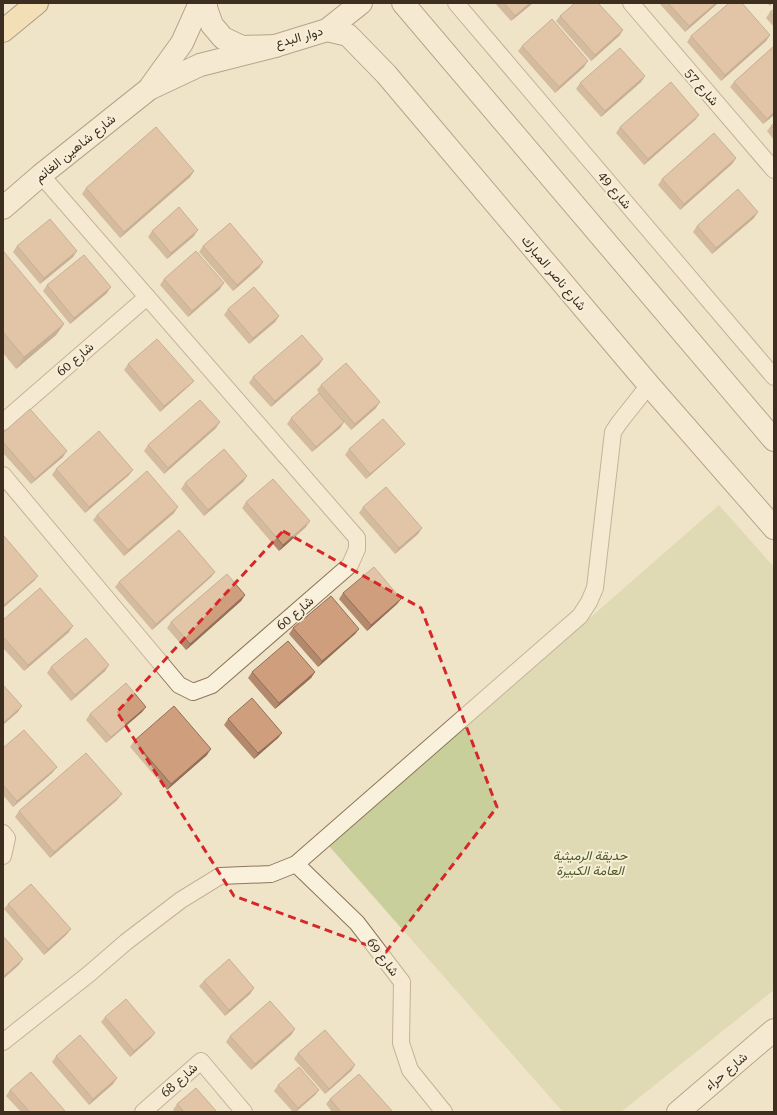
<svg xmlns="http://www.w3.org/2000/svg" width="777" height="1115" viewBox="0 0 777 1115" font-family="'Roboto Serif',Vazirmatn,serif">
<style>
.green{fill:#c9cf9b}
.lines{fill:none;stroke-linecap:round;stroke-linejoin:round}
.street-casing{stroke:#8d765c;stroke-width:18}
.secondary-casing{stroke:#6f573f;stroke-width:24}
.primary-casing{stroke:#5b4430;stroke-width:24}
.street{stroke:#faf1dc;stroke-width:16}
.secondary{stroke:#faf1dc;stroke-width:22}
.primary{stroke:#f3d9a0;stroke-width:22}
.wall{fill:#b2896c}
.shaded-wall{fill:#916f58}
.building{fill:#cf9f7d;stroke:#916f58}
.marked{fill:none;stroke:#d62828;stroke-width:3;stroke-dasharray:8 5;stroke-linejoin:round}
.labels{text-anchor:middle;dominant-baseline:central;stroke-width:4;stroke-linejoin:round;paint-order:stroke}
.street-label{font-size:13px;fill:#3d2e20;stroke:#f7eed8}
.park-label{font-size:13px;font-style:italic;fill:#4d5a26;stroke:#f7eed8}
</style>
<rect width="100%" height="100%" fill="#f0e4c8"/>
<path class="green" d="M719 505 774 567V990L621 1112H563L329 846Z"/>
<g class="lines">
<g class="street-casing">
<g id="street">
<path d="M456 3 774 377"/>
<path d="M631 3 774 170"/>
<path d="M3 422 147 297"/>
<path d="M3 475 179 685 193 692 212 685 350 565 357 549V538L41 175"/>
<path d="M3 833 7 838 3 856"/>
<path d="M296 864 357 923 402 982 401 1043 410 1070 444 1112"/>
<path d="M3 1042 89 974 126 942 181 900 220 876 271 874 296 864 580 616 589 602 595 588 613 432 619 423 649 385"/>
<path d="M143 1112 201 1061 244 1112"/>
</g>
</g>
<g class="secondary-casing">
<g id="secondary">
<path d="M206 3V8L212 25 223 38 242 47 275 46 327 30 361 3"/>
<path d="M403 3 774 440"/>
<path d="M327 30 348 35 386 74 649 385 774 528"/>
<path d="M151 86 182 43 200 3"/>
<path d="M3 208 41 175 149 89 200 65 275 46"/>
<path d="M678 1112 774 1030"/>
</g>
</g>
<g class="primary-casing">
<path id="primary" d="M3 31 37 3"/>
</g>
<use href="#street" class="street"/>
<use href="#secondary" class="secondary"/>
<use href="#primary" class="primary"/>
</g>
<g class="wall">
<path d="M495 3H533L511 21Z"/>
<path d="M659 3H718L685 32Z"/>
<path d="M767 3H773L770 6Z"/>
<path d="M774 9V27L766 18 770 12Z"/>
<path d="M560 16 623 30 619 36 591 61 556 21Z"/>
<path d="M770 35 766 41 721 81 687 42 691 36Z"/>
<path d="M522 46 584 67 555 93 518 51Z"/>
<path d="M774 46V115L763 124 730 87 734 82Z"/>
<path d="M645 76 641 82 601 117 576 89 580 83Z"/>
<path d="M699 115 695 120 644 165 616 133 620 127Z"/>
<path d="M774 123V140L767 131 771 126Z"/>
<path d="M736 158 732 164 680 210 658 185 662 179Z"/>
<path d="M194 171 190 177 120 238 82 194 86 188Z"/>
<path d="M754 218 712 254 693 232 697 226Z"/>
<path d="M152 231 194 236 167 259 148 237Z"/>
<path d="M17 246 73 257 40 284 13 252Z"/>
<path d="M203 246 263 262 259 268 233 291 199 252Z"/>
<path d="M3 253 64 324 56 335 16 369 3 353Z"/>
<path d="M164 279 220 289 188 317 160 285Z"/>
<path d="M47 285 107 293 70 324 43 291Z"/>
<path d="M228 309 279 316 275 322 249 344 224 315Z"/>
<path d="M323 359 319 365 271 407 249 383 253 377Z"/>
<path d="M128 364 194 381 189 386 160 412 124 370Z"/>
<path d="M321 385 376 408 351 430 344 422 340 428 312 452 287 424 291 418 319 393 317 390Z"/>
<path d="M216 428 164 474 144 451 148 445Z"/>
<path d="M3 433 63 457 31 484 3 453Z"/>
<path d="M349 449H400L366 479 345 455Z"/>
<path d="M56 469 129 475 85 513 52 475Z"/>
<path d="M247 476 243 482 204 516 181 489 185 483Z"/>
<path d="M246 502 306 527 279 551 242 508Z"/>
<path d="M363 507 422 528 418 534 395 554 359 513Z"/>
<path d="M174 513 124 556 93 520 97 515Z"/>
<path d="M215 572 211 577 152 630 115 587 119 582Z"/>
<path d="M343 593 401 599 397 604 367 631 339 599Z"/>
<path d="M245 595 241 601 186 650 167 628 171 622Z"/>
<path d="M3 620 69 632 24 671 3 648Z"/>
<path d="M293 628 359 629 355 634 318 667 289 634Z"/>
<path d="M109 665 105 671 71 701 47 673 51 667Z"/>
<path d="M252 672H315L311 678 275 709 248 678Z"/>
<path d="M146 707 142 712 106 743 86 720 90 714Z"/>
<path d="M228 719 282 733 278 738 254 759 224 725Z"/>
<path d="M134 741 207 755 167 790 130 747Z"/>
<path d="M3 748 57 767 52 773 13 807 3 795Z"/>
<path d="M117 800 50 858 15 817 19 811Z"/>
<path d="M8 904 71 929 66 935 44 955 4 909Z"/>
<path d="M204 981 254 988 250 994 225 1016 199 986Z"/>
<path d="M105 1017 151 1038 130 1057 101 1022Z"/>
<path d="M295 1029 291 1035 251 1070 226 1042 230 1036Z"/>
<path d="M298 1053 355 1065 351 1071 325 1094 294 1059Z"/>
<path d="M56 1056 117 1078 113 1084 89 1105 52 1062Z"/>
<path d="M278 1085 319 1090 315 1095 296 1112H293L274 1091Z"/>
<path d="M10 1090 65 1112H21L6 1096Z"/>
<path d="M330 1099 393 1112H332L326 1104Z"/>
<path d="M177 1104 217 1112H175L173 1110Z"/>
</g>
<g class="shaded-wall">
<path d="M530 3H533L511 21 515 16Z"/>
<path d="M716 3H718L685 32 689 26Z"/>
<path d="M623 30 619 36 591 61 595 55Z"/>
<path d="M770 35 766 41 721 81 725 75Z"/>
<path d="M588 61 584 67 555 93 559 87Z"/>
<path d="M645 76 641 82 601 117 605 111Z"/>
<path d="M774 112V115L763 124 767 119Z"/>
<path d="M699 115 695 120 644 165 648 159Z"/>
<path d="M736 158 732 164 680 210 684 204Z"/>
<path d="M194 171 190 177 120 238 124 232Z"/>
<path d="M758 212 754 218 712 254 716 248Z"/>
<path d="M198 230 194 236 167 259 171 253Z"/>
<path d="M77 251 73 257 40 284 44 278Z"/>
<path d="M263 262 259 268 233 291 237 285Z"/>
<path d="M224 283 220 289 188 317 192 311Z"/>
<path d="M111 287 107 293 70 324 74 318Z"/>
<path d="M279 316 275 322 249 344 253 338Z"/>
<path d="M64 324 56 335 16 369 24 357Z"/>
<path d="M323 359 319 365 271 407 275 401Z"/>
<path d="M194 381 189 386 160 412 164 406Z"/>
<path d="M380 402 376 408 351 430 355 424Z"/>
<path d="M220 422 216 428 164 474 168 468Z"/>
<path d="M344 422 340 428 312 452 316 447Z"/>
<path d="M405 444 400 449 366 479 370 474Z"/>
<path d="M67 451 63 457 31 484 35 479Z"/>
<path d="M133 470 129 475 85 513 89 507Z"/>
<path d="M247 476 243 482 204 516 208 510Z"/>
<path d="M178 507 174 513 124 556 128 550Z"/>
<path d="M310 521 306 527 279 551 283 545Z"/>
<path d="M422 528 418 534 395 554 399 548Z"/>
<path d="M215 572 211 577 152 630 156 624Z"/>
<path d="M38 576 34 581 3 608V606Z"/>
<path d="M245 595 241 601 186 650 190 644Z"/>
<path d="M401 599 397 604 367 631 371 625Z"/>
<path d="M73 626 69 632 24 671 28 665Z"/>
<path d="M359 629 355 634 318 667 322 661Z"/>
<path d="M109 665 105 671 71 701 75 695Z"/>
<path d="M315 672 311 678 275 709 279 703Z"/>
<path d="M22 706 18 712 3 725V723Z"/>
<path d="M146 707 142 712 106 743 111 737Z"/>
<path d="M282 733 278 738 254 759 258 753Z"/>
<path d="M211 749 207 755 167 790 171 784Z"/>
<path d="M57 767 52 773 13 807 17 801Z"/>
<path d="M122 794 117 800 50 858 54 852Z"/>
<path d="M71 929 66 935 44 955 48 949Z"/>
<path d="M23 959 19 965 3 979V977Z"/>
<path d="M254 988 250 994 225 1016 229 1010Z"/>
<path d="M295 1029 291 1035 251 1070 255 1064Z"/>
<path d="M155 1033 151 1038 130 1057 134 1051Z"/>
<path d="M355 1065 351 1071 325 1094 329 1089Z"/>
<path d="M117 1078 113 1084 89 1105 93 1099Z"/>
<path d="M319 1090 315 1095 295 1112 298 1108Z"/>
</g>
<g class="building">
<path d="M504 3H530L515 16Z"/>
<path d="M575 3H598L623 30 595 55 560 16Z"/>
<path d="M668 3H716L689 26Z"/>
<path d="M729 3H742L770 35 725 75 691 36Z"/>
<path d="M774 9V16L770 12Z"/>
<path d="M552 19 588 61 559 87 522 46Z"/>
<path d="M774 46V112L767 119 734 82Z"/>
<path d="M620 48 645 76 605 111 580 83Z"/>
<path d="M671 82 699 115 648 159 620 127Z"/>
<path d="M774 123V129L771 126Z"/>
<path d="M156 127 194 171 124 232 86 188Z"/>
<path d="M714 133 736 158 684 204 662 179Z"/>
<path d="M738 189 758 212 716 248 697 226Z"/>
<path d="M179 207 198 230 171 253 152 231Z"/>
<path d="M50 219 77 251 44 278 17 246Z"/>
<path d="M230 223 263 262 237 285 203 246Z"/>
<path d="M196 251 224 283 192 311 164 279Z"/>
<path d="M4 252 64 324 24 357 3 332V253Z"/>
<path d="M84 255 111 287 74 318 47 285Z"/>
<path d="M254 287 279 316 253 338 228 309Z"/>
<path d="M302 335 323 359 275 401 253 377Z"/>
<path d="M157 339 194 381 164 406 128 364Z"/>
<path d="M346 363 380 402 355 424 321 385Z"/>
<path d="M319 393 344 422 316 447 291 418Z"/>
<path d="M200 400 220 422 168 468 148 445Z"/>
<path d="M30 409 67 451 35 479 3 442V433Z"/>
<path d="M383 419 405 444 370 474 349 449Z"/>
<path d="M99 431 133 470 89 507 56 469Z"/>
<path d="M224 449 247 476 208 510 185 483Z"/>
<path d="M147 471 178 507 128 550 97 515Z"/>
<path d="M273 479 310 521 283 545 246 502Z"/>
<path d="M386 487 422 528 399 548 363 507Z"/>
<path d="M179 530 215 572 156 624 119 582Z"/>
<path d="M3 536H4L38 576 3 606Z"/>
<path d="M374 567 401 599 371 625 343 593Z"/>
<path d="M227 574 245 595 190 644 171 622Z"/>
<path d="M40 588 73 626 28 665 3 637V620Z"/>
<path d="M331 596 359 629 322 661 293 628Z"/>
<path d="M86 638 109 665 75 695 51 667Z"/>
<path d="M288 641 315 672 279 703 252 672Z"/>
<path d="M126 683 146 707 111 737 90 714Z"/>
<path d="M3 685 22 706 3 723Z"/>
<path d="M252 698 282 733 258 753 228 719Z"/>
<path d="M174 706 211 749 171 784 134 741Z"/>
<path d="M24 730 57 767 17 801 3 785V748Z"/>
<path d="M86 753 122 794 54 852 19 811Z"/>
<path d="M31 884 71 929 48 949 8 904Z"/>
<path d="M3 936 23 959 3 977Z"/>
<path d="M229 959 254 988 229 1010 204 981Z"/>
<path d="M126 999 155 1033 134 1051 105 1017Z"/>
<path d="M270 1001 295 1029 255 1064 230 1036Z"/>
<path d="M325 1030 355 1065 329 1089 298 1053Z"/>
<path d="M80 1035 117 1078 93 1099 56 1056Z"/>
<path d="M299 1067 319 1090 298 1108 278 1085Z"/>
<path d="M31 1072 65 1111 64 1112H30L10 1090Z"/>
<path d="M359 1074 393 1112H341L330 1099Z"/>
<path d="M196 1088 217 1112H184L177 1104Z"/>
</g>
<path d="M0 0H777V1115H0ZM283 531 421 608 497 807 386 952 234 896 117 712Z" fill="#f0e4c8" fill-opacity=".55" fill-rule="evenodd"/>
<path class="marked" d="M283 531 421 608 497 807 386 952 234 896 117 712Z"/>
<g class="labels">
<g class="street-label">
<text transform="translate(299 37) rotate(-16)">دوار البدع</text>
<text transform="translate(702 87) rotate(49)">شارع 57</text>
<text transform="translate(75 148) rotate(-39)">شارع شاهين الغانم</text>
<text transform="translate(615 190) rotate(50)">شارع 49</text>
<text transform="translate(554 273) rotate(50)">شارع ناصر المبارك</text>
<text transform="translate(75 359) rotate(-41)">شارع 60</text>
<text transform="translate(295 613) rotate(-41)">شارع 60</text>
<text transform="translate(383 957) rotate(53)">شارع 69</text>
<text transform="translate(726 1071) rotate(-40)">شارع حراء</text>
<text transform="translate(179 1080) rotate(-42)">شارع 68</text>
</g>
<g class="park-label">
<text x="590" y="855">حديقة الرميثية<tspan x="590" dy="15">العامة الكبيرة</tspan></text>
</g>
</g>
<rect width="777" height="1115" fill="none" stroke="#3d2e20" stroke-width="8"/>
</svg>
